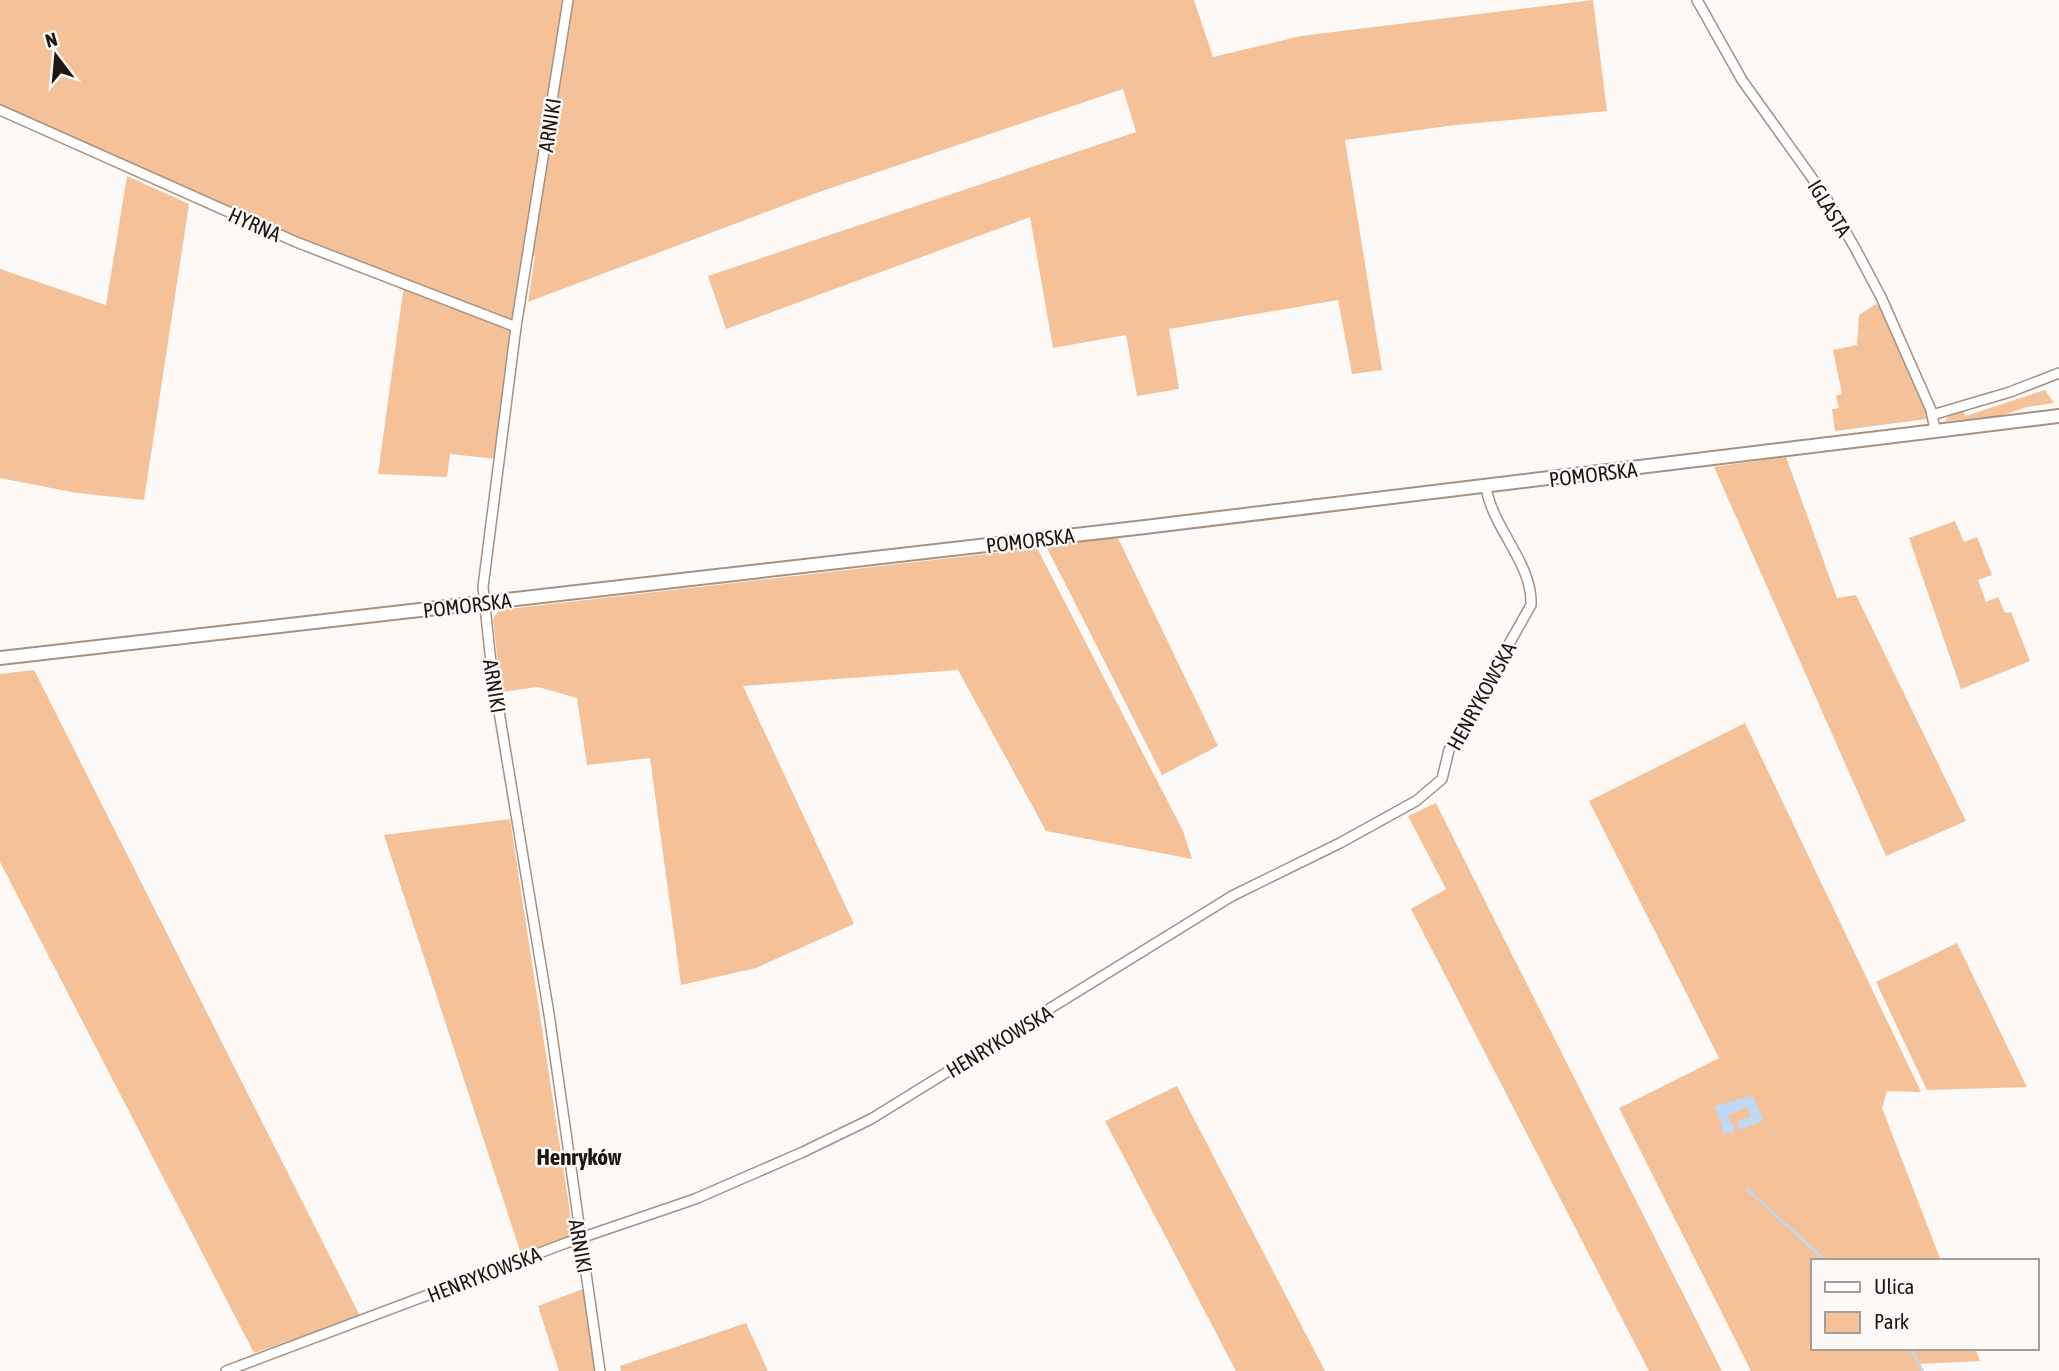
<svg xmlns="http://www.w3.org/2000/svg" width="2059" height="1371" viewBox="0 0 2059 1371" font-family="'Asap Condensed',sans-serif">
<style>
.green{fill:#f4c198}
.water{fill:#bedaf2}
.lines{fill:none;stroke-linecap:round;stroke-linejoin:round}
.stream{stroke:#bedaf2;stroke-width:2.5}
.street-casing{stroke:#a59283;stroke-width:12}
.secondary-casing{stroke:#a59283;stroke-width:16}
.street{stroke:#fff;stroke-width:9}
.secondary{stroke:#fff;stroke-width:12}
.labels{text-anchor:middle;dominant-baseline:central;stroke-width:5;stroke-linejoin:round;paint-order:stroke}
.street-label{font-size:21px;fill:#1e1611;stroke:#fdf9f6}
.neighbourhood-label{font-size:23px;font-weight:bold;fill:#1e1611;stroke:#fdf9f6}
</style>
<rect width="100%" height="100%" fill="#fdf9f6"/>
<g class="green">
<path d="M0 0H1194L1213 57 1301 36 1593 0 1607 111 1455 125 1345 140 1382 370 1352 374 1338 300 1169 329 1179 389 1137 396 1126 335 1053 348 1030 217 726 329 708 276 1136 132 1123 89 819 192 528 302 535 256 528 258 497 459 450 454 447 477 378 474 403 292 407 285 0 105Z"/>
<path d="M127 176 189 204 144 500 77 493 0 478V269L106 305Z"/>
<path d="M1876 304 1883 310 1927 412V419L1835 431 1832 409 1839 408 1836 396 1842 394 1833 350 1857 345 1859 315Z"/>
<path d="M2045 390 2054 403 2027 407 2000 416 1945 421 1950 414 1963 410 1966 416Z"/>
<path d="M1786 457 1837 598 1856 595 1966 821 1886 856 1714 467Z"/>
<path d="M1955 521 1964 542 1977 537 1992 575 1978 580 1986 602 1998 597 2005 613 2011 612 2030 661 1961 689 1909 538Z"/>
<path d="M1117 536 1218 746 1162 775 1046 546Z"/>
<path d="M1037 548 1183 831 1192 859 1046 831 958 670 743 686 854 924 756 968 681 985 650 758 587 765 577 698 538 687 501 692 493 619 499 610Z"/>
<path d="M34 670 360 1316 254 1353 0 862V674Z"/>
<path d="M1745 723 1921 1092 1887 1091 1882 1108 1941 1261H1812V1348H1975L1980 1361 1919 1364 1923 1371H1751L1619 1108 1719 1058 1589 801Z"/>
<path d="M1436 803 1472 875 1722 1371H1649L1411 909 1446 889 1408 816Z"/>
<path d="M510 819 573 1232 568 1237 521 1254 384 835Z"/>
<path d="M1957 943 2027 1087 1927 1090 1876 982Z"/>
<path d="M1177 1086 1325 1371H1236L1105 1121Z"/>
<path d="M583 1289 596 1371H559L538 1306Z"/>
<path d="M746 1323 768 1371H621L620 1366Z"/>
</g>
<path class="water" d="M1750 1096 1754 1097 1763 1121 1740 1130 1736 1122 1751 1116 1747 1107 1728 1115 1735 1132 1724 1134 1715 1106Z"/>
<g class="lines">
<g class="stream">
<path d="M1747 1189 1826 1261"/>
<path d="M1910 1348 1923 1371"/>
</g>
<g class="street-casing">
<g id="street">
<path d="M568 0 516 327 483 587 491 663 549 1014 600 1371"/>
<path d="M1697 0 1742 80 1825 196 1855 248 1881 297 1931 410 1935 430"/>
<path d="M0 110 296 242 516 327"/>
<path d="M1932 415 2010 392 2059 373"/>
<path d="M226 1371 566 1243 695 1199 803 1152 871 1119 1232 896 1340 843 1416 801 1442 779 1449 750 1531 605C1533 563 1491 527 1486 486"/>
</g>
</g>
<g class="secondary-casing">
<path id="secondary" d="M0 658 1145 527 2059 416"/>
</g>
<use href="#street" class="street"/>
<use href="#secondary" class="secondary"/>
</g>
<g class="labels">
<g class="street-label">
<text transform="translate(549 125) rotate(-81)">ARNIKI</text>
<text transform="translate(1830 208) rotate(58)">IGLASTA</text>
<text transform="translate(255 224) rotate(24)">HYRNA</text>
<text transform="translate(1593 474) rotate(-7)">POMORSKA</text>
<text transform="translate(1030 540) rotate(-7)">POMORSKA</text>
<text transform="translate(467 605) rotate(-7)">POMORSKA</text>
<text transform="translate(495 686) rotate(81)">ARNIKI</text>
<text transform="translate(1481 696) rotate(-61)">HENRYKOWSKA</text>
<text transform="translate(999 1041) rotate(-31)">HENRYKOWSKA</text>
<text transform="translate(581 1246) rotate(80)">ARNIKI</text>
<text transform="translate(484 1274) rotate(-21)">HENRYKOWSKA</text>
</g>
<g class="neighbourhood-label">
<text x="579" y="1157">Henryków</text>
</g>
</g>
<rect x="1811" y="1259" width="228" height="91" fill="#fdf9f6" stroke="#a49e9a" stroke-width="2"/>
<rect x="1825" y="1282" width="35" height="10" fill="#ffffff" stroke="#a49e9a" stroke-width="2"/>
<text x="1874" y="1294" font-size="21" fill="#1e1611">Ulica</text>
<rect x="1825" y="1312" width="35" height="21" fill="#f4c198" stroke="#a49e9a" stroke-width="2"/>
<text x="1874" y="1329" font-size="21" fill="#1e1611">Park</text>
<g transform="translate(56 56) rotate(344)" stroke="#fdf9f6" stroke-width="5" paint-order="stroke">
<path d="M0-5L12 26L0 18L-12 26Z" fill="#1e1611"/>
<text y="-10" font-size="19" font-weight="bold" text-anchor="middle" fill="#1e1611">N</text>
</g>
</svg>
